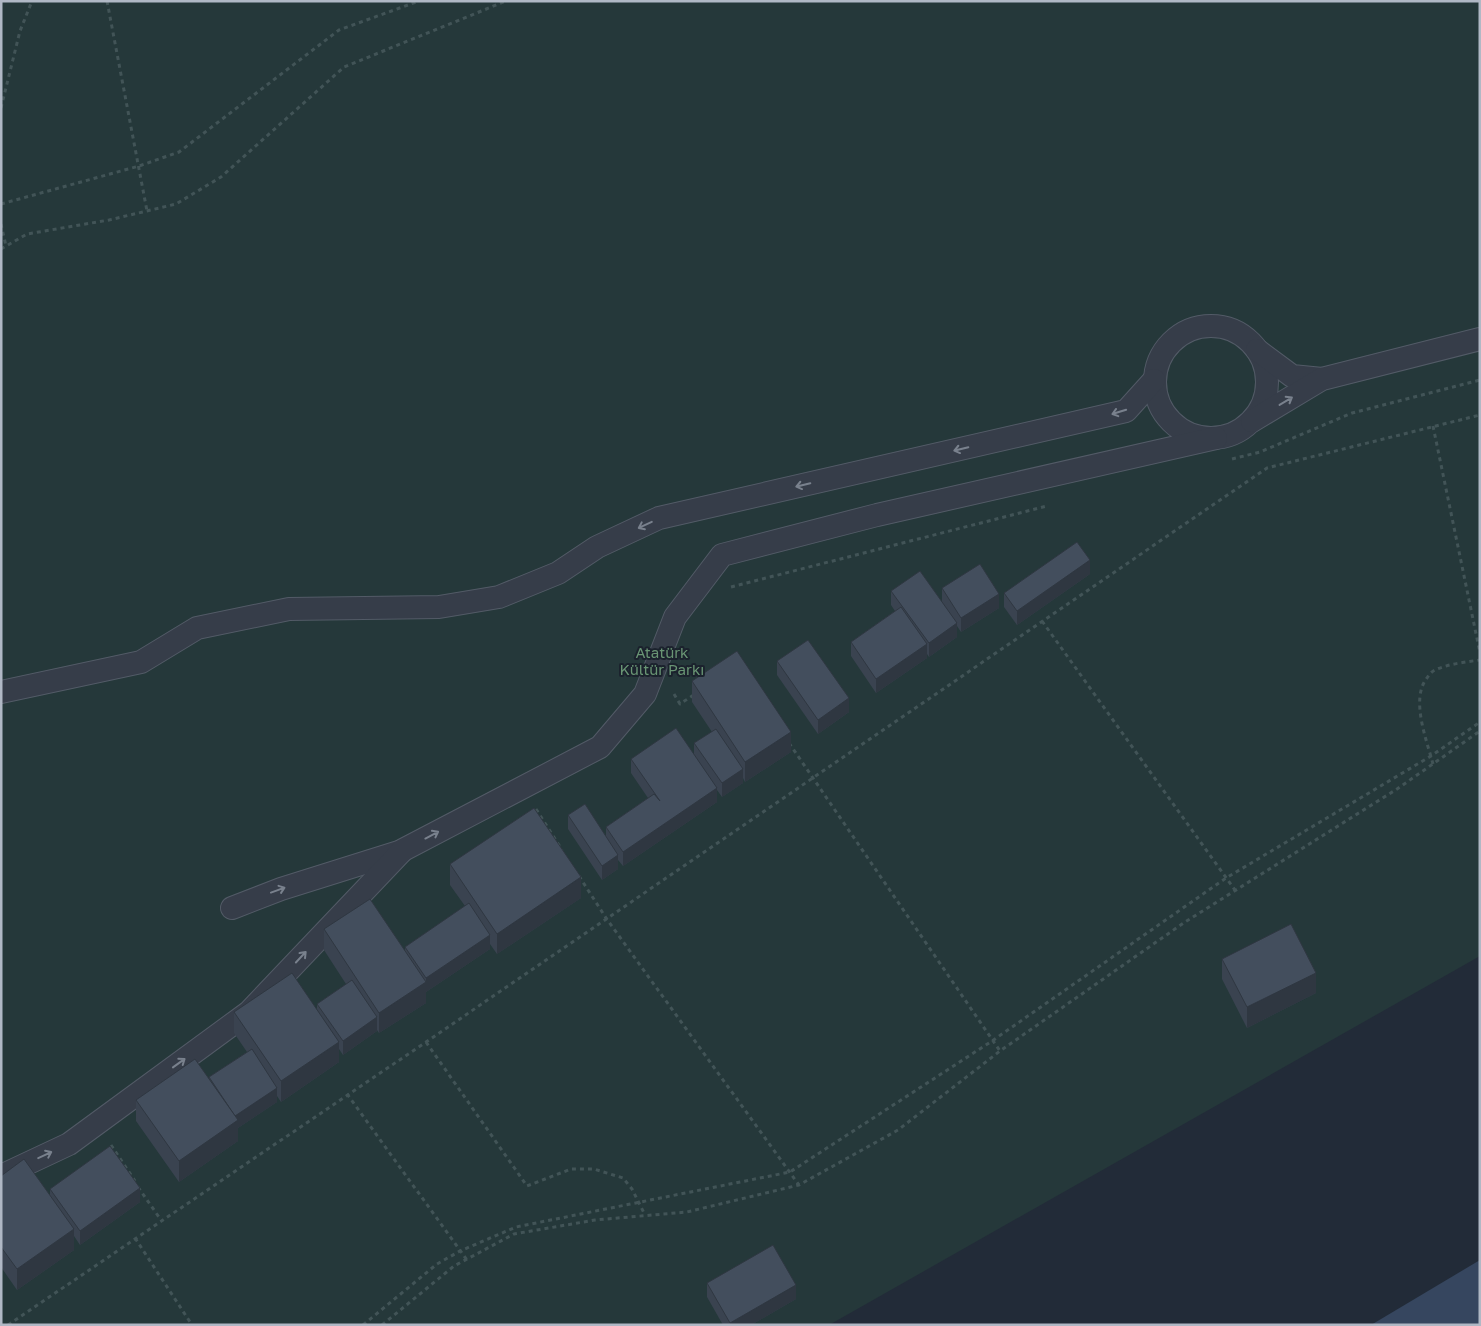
<svg xmlns="http://www.w3.org/2000/svg" width="1481" height="1326" viewBox="0 0 1481 1326" font-family="'Golos Text',sans-serif">
<style>
.green{fill:#25383a}
.water{fill:#36465f}
.lines{fill:none;stroke-linecap:round;stroke-linejoin:round}
.street-casing{stroke:#535b67;stroke-width:24}
.path{stroke:#425457;stroke-width:3;stroke-dasharray:4 4;stroke-linecap:butt}
.street{stroke:#363d49;stroke-width:22}
.wall{fill:#3a4350}
.shaded-wall{fill:#2f3741}
.building{fill:#434e5d;stroke:#2f3741}
.oneway{stroke:#79818d}
.labels{text-anchor:middle;dominant-baseline:central;stroke-width:4;stroke-linejoin:round;paint-order:stroke}
.park-label{font-size:15px;fill:#699574;stroke:#1b222d}
</style>
<rect width="100%" height="100%" fill="#222b38"/>
<path class="green" d="M1 1H1480V956L829 1325H1Z"/>
<path class="water" d="M1480 1260V1325H1371Z"/>
<g class="lines">
<g class="street-casing">
<g id="street">
<circle cx="1211" cy="382" r="56"/>
<path d="M1257 350 1292 376 1322 379"/>
<path d="M1252 421 1322 379 1480 339"/>
<path d="M1 692 141 662 197 628 289 609 439 607 499 597 558 573 597 547 659 518 1126 411 1154 380"/>
<path d="M232 908 281 889 402 851"/>
<path d="M1 1176 69 1144 249 1012 403 850 600 747 645 694 675 617 722 555 877 515 1216 438"/>
</g>
</g>
<g class="path">
<path d="M107 1 147 211"/>
<path d="M1 108 20 31 32 1"/>
<path d="M1 204 139 166 179 152 339 30 419 1"/>
<path d="M1 224 6 246"/>
<path d="M1 249 27 234 109 220 176 204 221 177 344 67 506 1"/>
<path d="M1433 426 1480 653"/>
<path d="M1232 459 1260 452 1352 413 1480 380"/>
<path d="M731 587 1047 506"/>
<path d="M1042 621 1235 890"/>
<path d="M674 694 680 704 695 694"/>
<path d="M789 743 1000 1051"/>
<path d="M1433 764C1427 741 1410 699 1427 678 1429 675 1431 672 1435 670 1448 664 1465 662 1480 660"/>
<path d="M536 809 562 850"/>
<path d="M579 876 606 918 799 1185"/>
<path d="M426 1042 527 1186 571 1169H594L623 1178 632 1189 645 1215"/>
<path d="M347 1094 467 1260"/>
<path d="M111 1145 135 1181"/>
<path d="M138 1187 161 1220"/>
<path d="M135 1238 192 1325"/>
<path d="M8 1325 426 1042 1267 468 1480 415"/>
<path d="M363 1325 437 1264 460 1251 516 1227 790 1172 992 1041 1226 878 1431 756 1480 722"/>
<path d="M382 1325 454 1266 514 1234 595 1220 687 1212 799 1185 898 1130 1000 1051 1185 922 1397 789 1480 731"/>
</g>
<use href="#street" class="street"/>
</g>
<g class="wall">
<path d="M1090 574 1017 625 1004 607V593Z"/>
<path d="M942 588 999 608 961 632 957 626V637L929 657 927 654V658L876 693 851 656V642L895 611 891 605V591L942 602Z"/>
<path d="M777 661 849 712 818 734 777 675Z"/>
<path d="M692 681 791 752 745 782 743 778V783L722 797 717 790V802L623 866 618 860V869L602 880 568 829V815L606 836V827L648 798 631 773V759L694 756V743L712 732 692 702Z"/>
<path d="M450 864 581 898 497 954 490 944V949L426 992V1003L379 1033 377 1030V1031L343 1055 339 1049V1062L281 1102 277 1096V1102L238 1128V1141L179 1182 136 1121V1100L209 1079V1077L247 1052 234 1033V1012L317 1010V1004L346 984 324 950V929L405 951V947L465 906 450 885Z"/>
<path d="M1222 959 1316 993 1247 1028 1222 979Z"/>
<path d="M1 1176 50 1195V1189L140 1202 80 1245 74 1236V1250L17 1290 1 1267Z"/>
<path d="M707 1283 796 1299 751 1325H723L707 1297Z"/>
</g>
<g class="shaded-wall">
<path d="M1090 560V574L1017 625V611Z"/>
<path d="M999 594V608L961 632V618Z"/>
<path d="M957 623V637L929 657V643Z"/>
<path d="M927 644V658L876 693V679Z"/>
<path d="M849 698V712L818 734V720Z"/>
<path d="M791 732V752L745 782V762Z"/>
<path d="M743 769V783L722 797V783Z"/>
<path d="M717 788V802L623 866V852Z"/>
<path d="M618 855V869L602 880V866Z"/>
<path d="M581 877V898L497 954V934Z"/>
<path d="M490 935V949L426 992V978Z"/>
<path d="M1316 973V993L1247 1028V1007Z"/>
<path d="M426 982V1003L379 1033V1013Z"/>
<path d="M377 1017V1031L343 1055V1041Z"/>
<path d="M339 1042V1062L281 1102V1081Z"/>
<path d="M277 1088V1102L238 1128V1141L179 1182V1161L235 1116Z"/>
<path d="M140 1188V1202L80 1245V1231Z"/>
<path d="M74 1229V1250L17 1290V1269Z"/>
<path d="M796 1285V1299L751 1325H730V1323Z"/>
</g>
<g class="building">
<path d="M1077 542 1090 560 1017 611 1004 593Z"/>
<path d="M980 564 999 594 961 618 942 588Z"/>
<path d="M920 571 957 623 929 643 891 591Z"/>
<path d="M901 607 927 644 876 679 851 642Z"/>
<path d="M808 640 849 698 818 720 777 661Z"/>
<path d="M737 651 791 732 745 762 692 681Z"/>
<path d="M676 728 717 788 623 852 606 827 654 794 660 801 631 759Z"/>
<path d="M716 729 743 769 722 783 694 743Z"/>
<path d="M585 804 618 855 602 866 568 815Z"/>
<path d="M534 808 581 877 497 934 450 864Z"/>
<path d="M370 899 426 982 379 1013 324 929Z"/>
<path d="M469 903 490 935 426 978 405 947Z"/>
<path d="M1291 924 1316 973 1247 1007 1222 959Z"/>
<path d="M292 973 339 1042 281 1081 234 1012Z"/>
<path d="M352 980 377 1017 343 1041 317 1004Z"/>
<path d="M252 1049 277 1088 235 1116 209 1077Z"/>
<path d="M195 1059 238 1120 179 1161 136 1100Z"/>
<path d="M110 1146 140 1188 80 1231 50 1189Z"/>
<path d="M24 1159 74 1229 17 1269 1 1247V1176Z"/>
<path d="M773 1245 796 1285 730 1323 707 1283Z"/>
</g>
<defs><path id="oneway-shaft" d="M-6 0H5M1.5-3L5.5 0L1.5 3" fill="none" stroke-width="1.6" stroke-linecap="round" stroke-linejoin="round" transform="scale(1.25)"/></defs>
<g class="oneway">
<use href="#oneway-shaft" transform="translate(1286 401) rotate(-31)"/>
<use href="#oneway-shaft" transform="translate(1119 412) rotate(163)"/>
<use href="#oneway-shaft" transform="translate(961 449) rotate(167)"/>
<use href="#oneway-shaft" transform="translate(803 485) rotate(167)"/>
<use href="#oneway-shaft" transform="translate(645 525) rotate(155)"/>
<use href="#oneway-shaft" transform="translate(432 835) rotate(-28)"/>
<use href="#oneway-shaft" transform="translate(278 890) rotate(-20)"/>
<use href="#oneway-shaft" transform="translate(301 957) rotate(-47)"/>
<use href="#oneway-shaft" transform="translate(179 1063) rotate(-36)"/>
<use href="#oneway-shaft" transform="translate(45 1155) rotate(-25)"/>
</g>
<g class="labels">
<g class="park-label">
<text x="662" y="652">Atatürk<tspan x="662" dy="17">Kültür Parkı</tspan></text>
</g>
</g>
<rect width="1481" height="1326" fill="none" stroke="#b0b8c5" stroke-width="5"/>
</svg>
